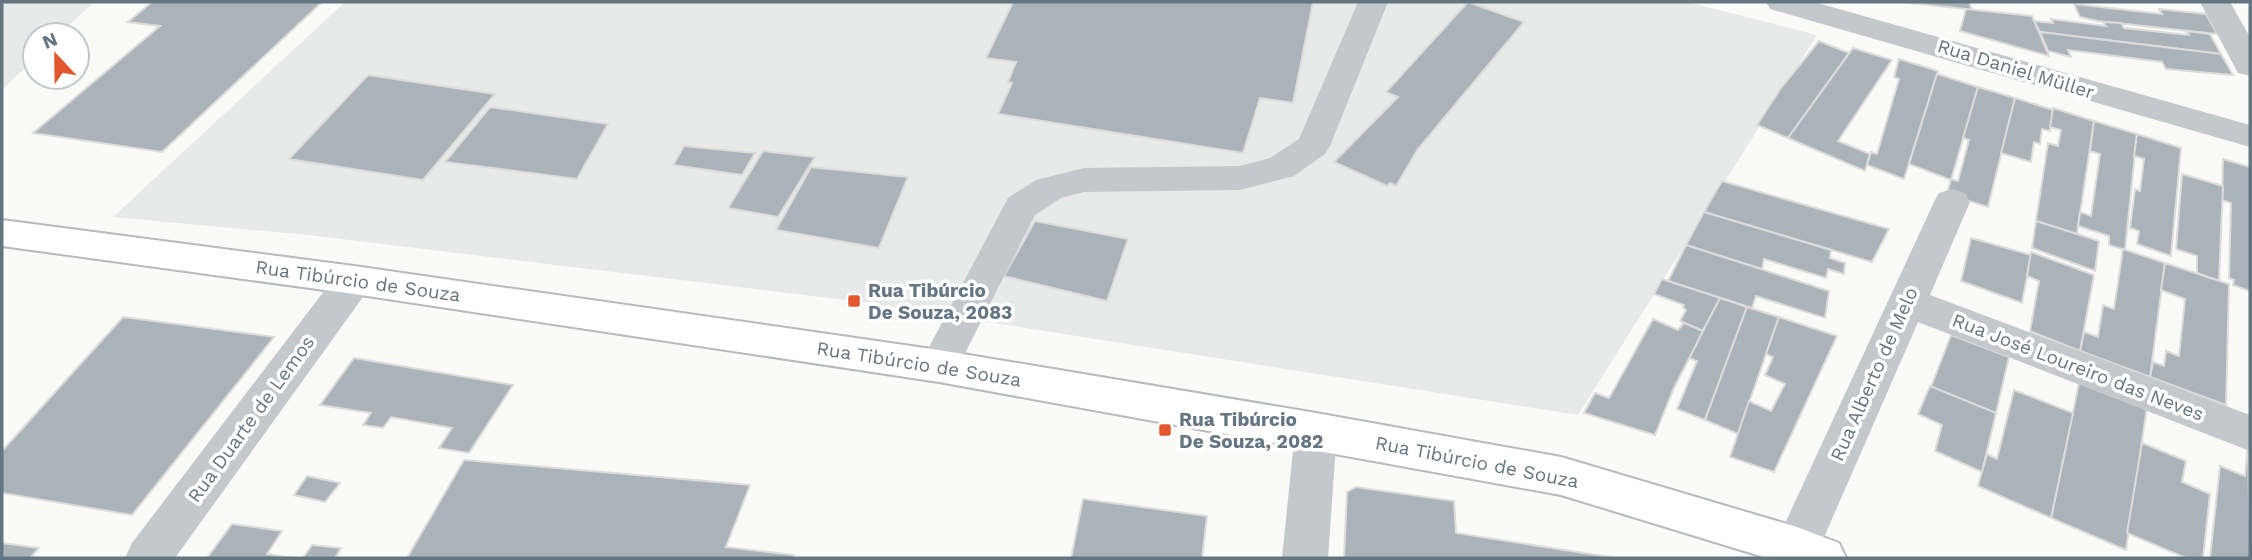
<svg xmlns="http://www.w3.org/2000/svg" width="2252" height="560" viewBox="0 0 2252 560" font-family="'Work Sans',sans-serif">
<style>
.built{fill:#e8e9e9}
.building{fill:#aab3b9;stroke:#dcdcda;stroke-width:2}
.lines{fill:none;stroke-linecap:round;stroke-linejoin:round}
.major-casing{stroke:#b5babe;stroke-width:4}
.minor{fill:#c3c8cc;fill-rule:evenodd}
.major{fill:#fff;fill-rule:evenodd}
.poi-dot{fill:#e4572e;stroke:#fff;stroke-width:2.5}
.labels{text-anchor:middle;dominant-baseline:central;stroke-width:7;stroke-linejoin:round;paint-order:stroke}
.street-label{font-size:19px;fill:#657683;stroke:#fff}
.poi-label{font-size:19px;font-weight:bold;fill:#657683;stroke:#fff;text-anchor:start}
</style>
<rect width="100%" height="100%" fill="#fafaf8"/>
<g class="built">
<path d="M2 2H94L59 35H35V58L2 90Z"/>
<path d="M345 2H1687L1817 35 1578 415 854 301 308 235 113 217Z"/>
</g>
<g class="building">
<path d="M152 2H322L162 152 33 133 160 26 128 22Z"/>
<path d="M1013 2H1313L1293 103 1260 98 1243 153 998 114 1012 83 1008 82 1016 62 986 58Z"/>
<path d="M1468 2 1524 22 1418 149 1396 186 1390 183 1387 186 1334 162 1398 97 1386 92Z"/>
<path d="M1901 2H1969L1972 10 1966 9Z"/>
<path d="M2074 4 2162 14 2159 9 2206 14 2217 34 2098 21 2080 17Z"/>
<path d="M1966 9 2032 16 2049 56 1960 31Z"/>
<path d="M2051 19 2106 26 2103 22 2121 23 2124 28 2189 35 2186 31 2210 34 2221 54 2040 32 2034 21 2053 23Z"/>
<path d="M2040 32 2221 54 2233 75 2166 69 2162 62 2068 50 2071 57 2048 51Z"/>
<path d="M1819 41 1849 53 1788 138 1757 125 1781 88Z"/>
<path d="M1853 48 1892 60 1838 141 1870 154 1865 171 1788 138Z"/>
<path d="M1899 59 1938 71 1904 179 1867 165 1871 152 1877 154 1899 79 1894 77Z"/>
<path d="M1937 74 1978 87 1951 180 1909 164Z"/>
<path d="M368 75 495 94 423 180 289 159Z"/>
<path d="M1978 87 2015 98 1988 207 1947 194 1951 179 1958 181 1969 140 1963 138Z"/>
<path d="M2015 98 2053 110 2050 131 2042 129 2040 144 2034 142 2031 162 2001 153Z"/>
<path d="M490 107 608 124 577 179 445 162Z"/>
<path d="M2053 108 2094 121 2077 234 2036 221 2048 143 2058 146 2061 130 2050 127Z"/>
<path d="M2094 121 2137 134 2125 250 2109 245V236L2078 226 2080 212 2091 216 2100 154 2090 151Z"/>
<path d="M2137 134 2181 148 2171 256 2137 244 2139 231 2130 228 2135 189 2140 191 2144 159 2134 156Z"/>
<path d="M684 146 755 153 742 175 673 165Z"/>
<path d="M763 151 815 157 778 217 728 208Z"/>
<path d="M2223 159 2250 167V291L2233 285 2234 280 2229 278 2231 203 2222 200Z"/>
<path d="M811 167 908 177 879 248 776 230Z"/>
<path d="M2182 174 2223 186 2219 281 2197 273V256L2176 249Z"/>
<path d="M1722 181 1889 229 1872 262 1704 212Z"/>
<path d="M1704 212 1831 250 1830 258 1845 263 1844 274 1828 269 1826 278 1764 259 1762 269 1686 245Z"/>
<path d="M1035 221 1128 239 1107 301 1004 276Z"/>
<path d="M2036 221 2099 241 2095 271 2032 248Z"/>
<path d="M1971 238 2031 255 2022 303 1961 281Z"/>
<path d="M1686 245 1829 291 1825 318 1756 296 1752 308 1668 281Z"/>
<path d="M2123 249 2165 263 2150 377 2080 351 2084 332 2098 337 2103 305 2114 309Z"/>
<path d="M2031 252 2094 275 2080 351 2030 331 2039 281 2027 276Z"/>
<path d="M2165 263 2229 284 2226 405 2150 377 2153 362 2164 366 2166 351 2179 356 2185 299 2161 290Z"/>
<path d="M1662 279 1720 298 1703 331 1680 321 1686 310 1683 308 1684 305 1654 294Z"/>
<path d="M1720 298 1747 307 1705 420 1677 409 1697 361 1689 358Z"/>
<path d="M1747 307 1779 317 1738 434 1705 420Z"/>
<path d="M123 317 274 337 132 515 2 493V451Z"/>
<path d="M1779 317 1837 336 1774 472 1730 457 1749 401 1771 411 1785 384 1765 375 1773 357 1766 354Z"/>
<path d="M1653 319 1678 330 1684 323 1703 331 1673 390 1655 435 1584 413 1595 393 1609 398Z"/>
<path d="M1951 335 2009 357 1996 413 1931 387Z"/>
<path d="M354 358 513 385 469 453 439 448 452 428 391 417 383 428 363 425 371 413 320 405Z"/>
<path d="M2079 383 2147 407 2126 550 2051 518Z"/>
<path d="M1930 386 1996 413 1982 472 1935 451 1942 425 1918 414Z"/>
<path d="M2014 390 2073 413 2051 518 1978 486 1987 454 1997 459Z"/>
<path d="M2248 442 2250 558H2210L2220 466 2245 476Z"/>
<path d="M2142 443 2186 461 2182 482 2210 494 2203 558H2186L2127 533Z"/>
<path d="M464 460 750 485 726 547 794 555 793 558H407Z"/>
<path d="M307 476 340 483 325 502 294 495Z"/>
<path d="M1356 487 1454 501 1456 533 1616 558H1344L1347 492Z"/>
<path d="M1083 499 1207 516 1202 558H1071Z"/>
<path d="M232 524 282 531 267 554 294 558H207Z"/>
<path d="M2 543 39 548 30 558H2Z"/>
<path d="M312 545 341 548 335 558H303Z"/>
</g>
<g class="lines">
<g class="major-casing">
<path id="major" d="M2 220 354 266 939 350 1316 413 1561 457 1797 527 1839 543 1846 558H1767L1561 495 939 382 354 294 2 246Z"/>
</g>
<g class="minor">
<path d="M1358 2H1388L1330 146 1325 154 1294 176 1240 190 1084 192 1061 198 1035 215 953 377 939 382 925 377 919 366 1008 198 1036 180 1084 168 1240 166 1270 158 1299 139Z"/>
<path d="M1766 2H1814L2250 125V147L1770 9Z"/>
<path d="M2200 2H2230L2250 37V76L2238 73Z"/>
<path d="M1952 189 1965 193 1970 202 1930 295 2250 415V451L1918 322 1815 558H1779L1774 547 1934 202 1939 193Z"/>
<path d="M354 266 368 270 373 280 368 290 175 558H125L132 543 340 270Z"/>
<path d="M1316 413 1331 419 1337 431 1328 558H1282L1295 431 1301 419Z"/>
</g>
<use href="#major" class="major"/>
</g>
<g class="poi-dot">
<rect x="847" y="294" width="14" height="14" rx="3.5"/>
<rect x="1158" y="423" width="14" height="14" rx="3.5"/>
</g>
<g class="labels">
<g class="street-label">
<text transform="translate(2016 69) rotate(17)">Rua Daniel Müller</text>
<text transform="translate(358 281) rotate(8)">Rua Tibúrcio de Souza</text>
<text transform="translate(919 364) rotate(9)">Rua Tibúrcio de Souza</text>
<text transform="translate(2078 367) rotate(21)">Rua José Loureiro das Neves</text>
<text transform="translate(1874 374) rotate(-66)">Rua Alberto de Melo</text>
<text transform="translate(251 419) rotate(-54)">Rua Duarte de Lemos</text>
<text transform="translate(1477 462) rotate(11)">Rua Tibúrcio de Souza</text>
</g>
<g class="poi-label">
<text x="868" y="290">Rua Tibúrcio<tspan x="868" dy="22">De Souza, 2083</tspan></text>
<text x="1179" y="419">Rua Tibúrcio<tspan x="1179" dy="22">De Souza, 2082</tspan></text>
</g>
</g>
<rect width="2252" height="560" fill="none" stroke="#657683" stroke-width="7"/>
<g transform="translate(56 56) rotate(338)"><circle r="33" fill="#ffffff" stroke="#c1c8cd" stroke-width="2"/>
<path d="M0-5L12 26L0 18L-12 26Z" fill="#e4572e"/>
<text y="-10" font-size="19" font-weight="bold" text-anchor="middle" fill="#657683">N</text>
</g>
</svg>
